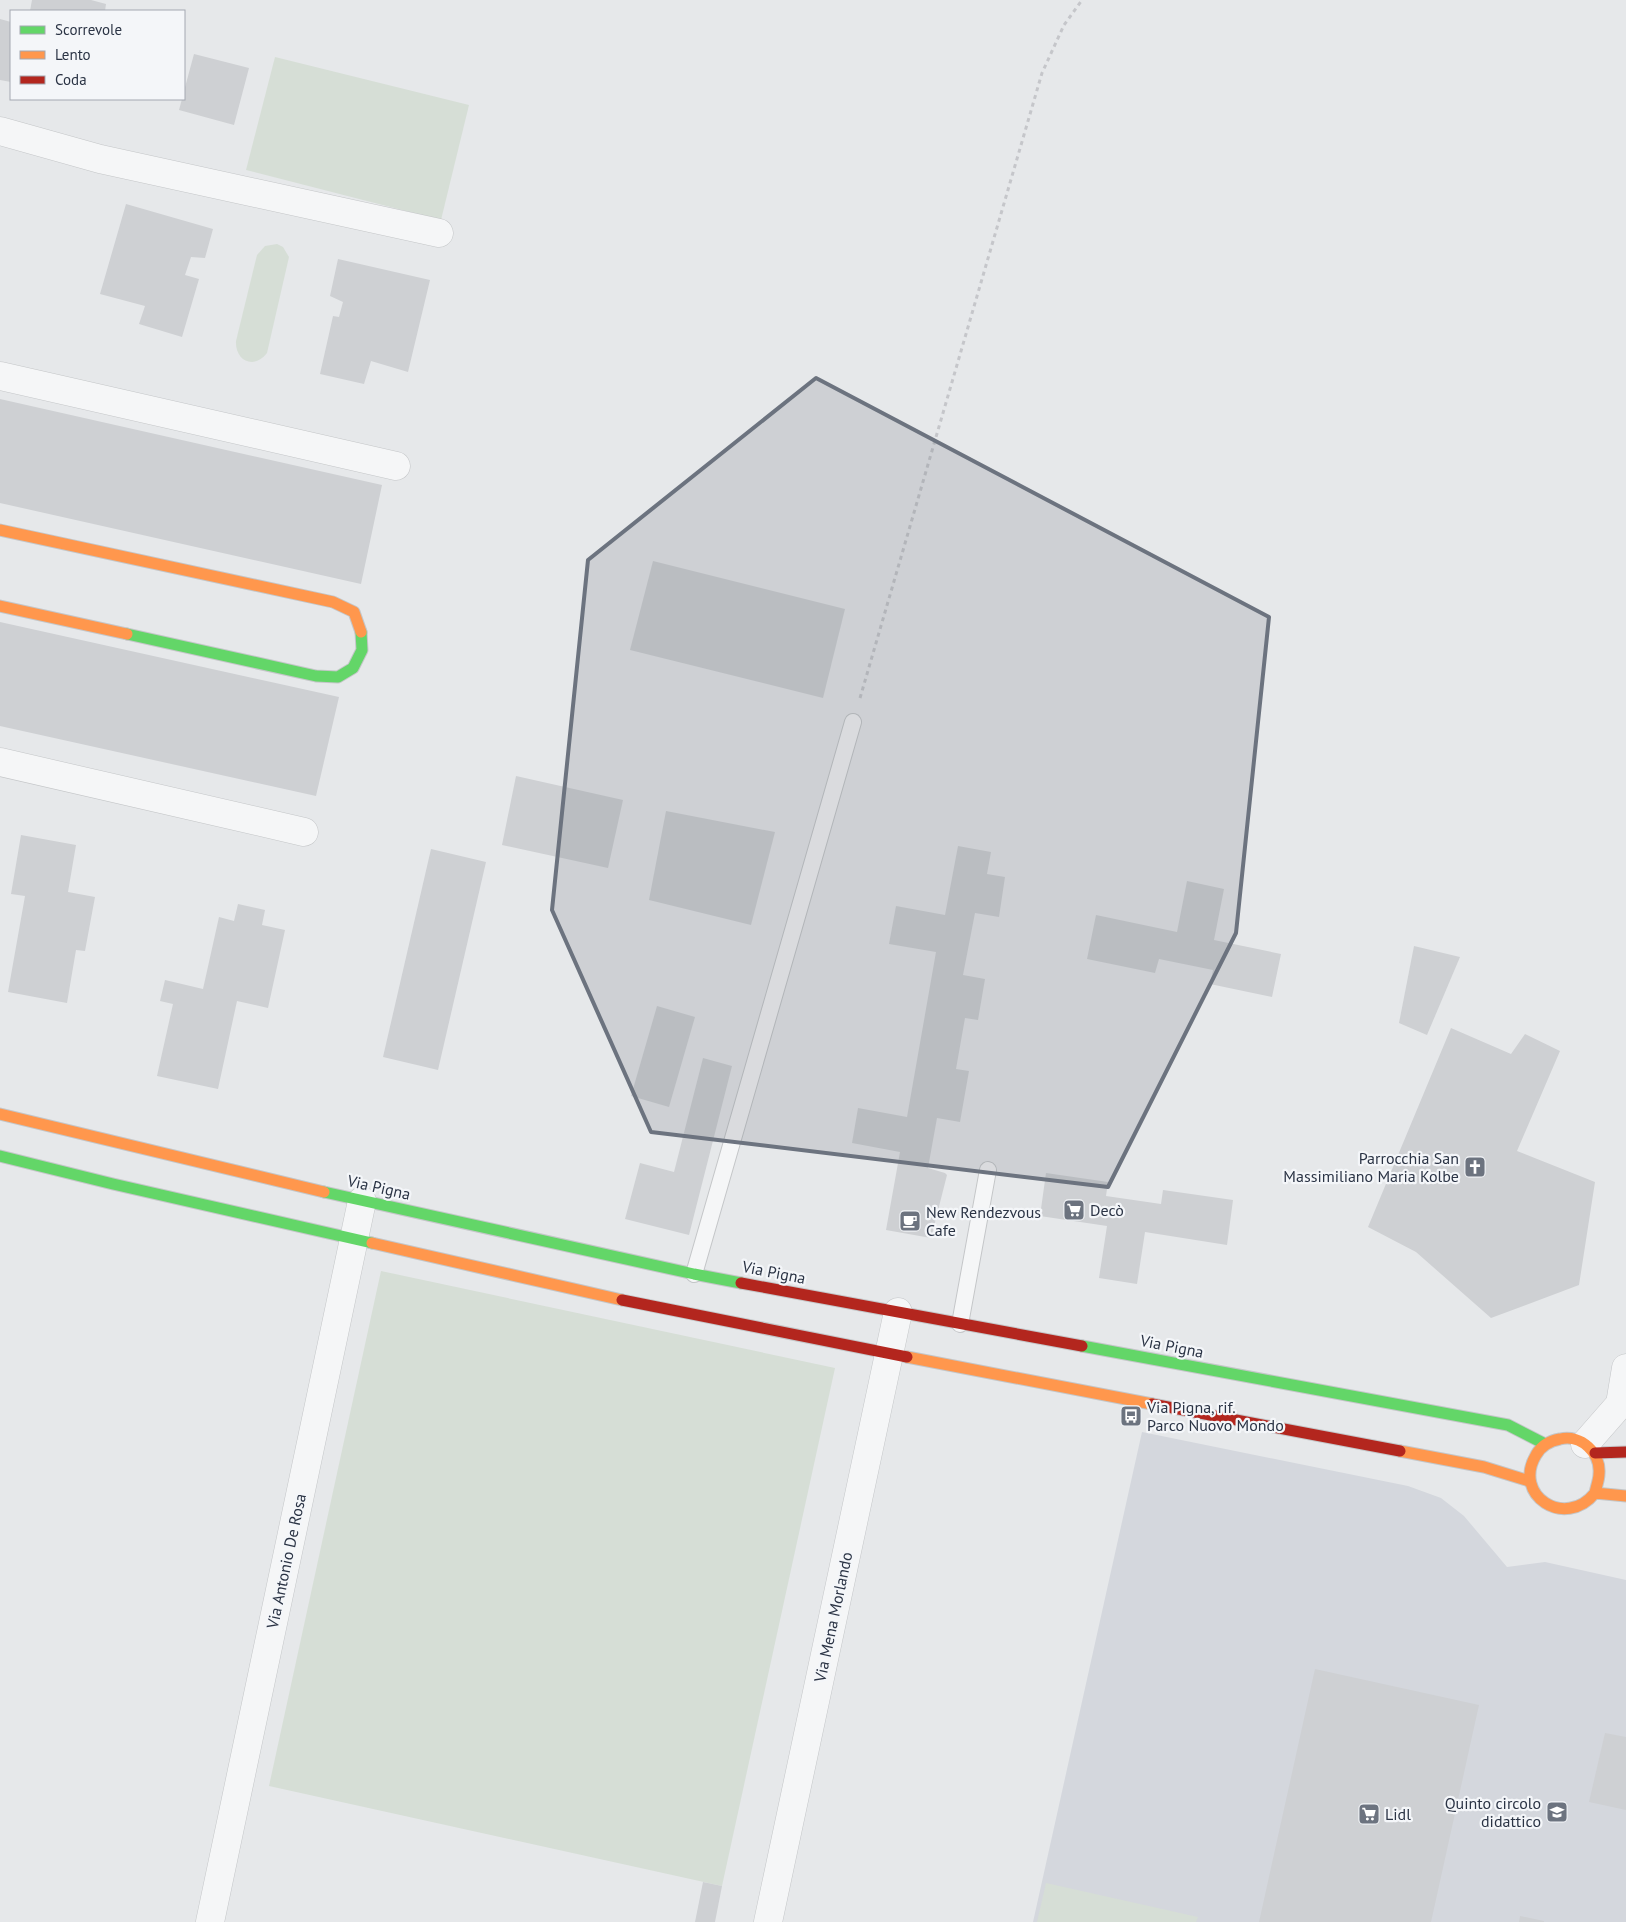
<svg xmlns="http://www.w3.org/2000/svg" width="1626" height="1922" viewBox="0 0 1626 1922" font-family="'PT Sans',sans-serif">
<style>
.built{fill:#d4d7dd}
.green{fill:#d6ded6}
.building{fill:#ced0d3}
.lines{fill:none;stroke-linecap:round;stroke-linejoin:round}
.lane-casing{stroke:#c4c6c8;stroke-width:18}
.street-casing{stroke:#c4c6c8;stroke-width:29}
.fast-casing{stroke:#c4c6c8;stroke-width:13}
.slow-casing{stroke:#c4c6c8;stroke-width:13}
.jam-casing{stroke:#c4c6c8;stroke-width:13}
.path{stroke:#c5c6ca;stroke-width:3;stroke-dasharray:4 4;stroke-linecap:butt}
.lane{stroke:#f5f6f7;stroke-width:16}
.street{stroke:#f5f6f7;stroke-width:28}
.fast{stroke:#63d668;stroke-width:11}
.slow{stroke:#ff974d;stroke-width:11}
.jam{stroke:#b3261e;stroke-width:11}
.marked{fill:#6c737f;fill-opacity:0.2;stroke:#6c737f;stroke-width:4;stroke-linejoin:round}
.labels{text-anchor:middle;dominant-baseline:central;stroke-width:4.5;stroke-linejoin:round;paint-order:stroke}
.poi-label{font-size:16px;fill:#2b3445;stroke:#f4f6f9;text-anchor:start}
.street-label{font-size:16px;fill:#2b3445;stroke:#f4f6f9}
</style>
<rect width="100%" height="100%" fill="#e6e8ea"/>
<path class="built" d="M1142 1432 1408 1486 1441 1498 1464 1516 1507 1567 1545 1562 1626 1580V1922H1033Z"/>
<g class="green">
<path d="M275 57 469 105 441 220 246 170Z"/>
<path d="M277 244 283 247 289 257 267 353C254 370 235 361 236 341L257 255 265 246Z"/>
<path d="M381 1271 835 1368 722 1886 269 1786Z"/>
<path d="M1046 1883 1198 1917 1196 1922H1037Z"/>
</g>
<g class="building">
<path d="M32 0H91L106 4 105 11H30Z"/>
<path d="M0 19 11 22V82L0 80Z"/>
<path d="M194 54 249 68 234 125 179 110 182 99H184V91Z"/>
<path d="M126 204 213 229 205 258 191 257 185 275 199 279 182 337 139 324 145 306 100 294Z"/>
<path d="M338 259 430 280 408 372 371 361 364 384 320 374 333 316 339 317 343 302 330 296Z"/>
<path d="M0 399 382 485 361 584 0 503Z"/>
<path d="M653 561 845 609 823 698 630 650Z"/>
<path d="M0 622 339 697 316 796 0 726Z"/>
<path d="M516 776 623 800 608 868 502 845Z"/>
<path d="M666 811 775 832 751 925 649 900Z"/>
<path d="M21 835 76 845 68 892 95 897 85 951 76 950 67 1003 8 992 25 896 11 894Z"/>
<path d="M958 846 991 852 987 874 1005 877 999 917 975 913 963 975 985 979 978 1020 965 1018 956 1069 969 1071 960 1122 937 1118 928 1168 945 1173 947 1175 931 1238 886 1230 900 1152 852 1143 858 1108 907 1117 936 952 889 944 896 906 945 915Z"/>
<path d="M431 849 486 862 438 1070 383 1057Z"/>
<path d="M1187 881 1224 889 1214 940 1281 954 1272 997 1210 984 1213 970 1159 959 1155 973 1087 959 1096 915 1177 932Z"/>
<path d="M238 904 265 910 262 925 285 930 268 1008 237 1001 218 1089 157 1076 173 1004 160 1001 165 980 203 989 219 917 234 921Z"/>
<path d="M1414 946 1460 957 1427 1035 1399 1023Z"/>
<path d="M657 1006 695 1017 669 1107 631 1096Z"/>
<path d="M1451 1028 1511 1054 1525 1034 1560 1051 1517 1151 1595 1182 1579 1285 1491 1318 1416 1252 1368 1227Z"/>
<path d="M703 1058 732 1066 689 1235 625 1219 640 1163 674 1172Z"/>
<path d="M1046 1173 1108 1182 1106 1196 1161 1204 1163 1190 1233 1200 1227 1245 1145 1232 1137 1284 1099 1278 1107 1226 1040 1216Z"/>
<path d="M1315 1669 1479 1705 1431 1922H1259Z"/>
<path d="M1605 1733 1626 1737V1810L1589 1802Z"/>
<path d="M703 1882 722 1886 715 1922H695Z"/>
<path d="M1520 1916 1544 1921V1922H1519Z"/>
</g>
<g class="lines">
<g class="lane-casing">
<g id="lane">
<path d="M694 1274 853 722"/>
<path d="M960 1324 988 1170"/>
</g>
</g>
<g class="street-casing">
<g id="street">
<path d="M0 131 100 159 439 233"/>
<path d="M0 376 396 466"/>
<path d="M0 762 304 832"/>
<path d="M1585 1444 1620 1404 1626 1368"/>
<path d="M210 1922 362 1201"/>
<path d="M768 1922 898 1312"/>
</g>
</g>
<g class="fast-casing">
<g id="fast">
<path d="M127 634 316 676 338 677 353 668 362 650 361 632"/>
<path d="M0 1156 113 1184 372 1243"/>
<path d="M324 1192 694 1274 741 1283"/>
<path d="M1082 1346 1508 1425 1545 1444"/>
</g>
</g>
<g class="slow-casing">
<g id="slow">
<path d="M0 530 333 602 354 612 361 632"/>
<path d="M0 606 127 634"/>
<path d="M0 1114 324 1192"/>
<path d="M372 1243 622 1300"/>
<path d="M907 1357 1152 1404"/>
<path d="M1400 1451 1484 1467 1529 1481"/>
<path d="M1595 1493C1596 1487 1599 1480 1599 1474 1601 1453 1581 1434 1560 1439 1549 1441 1541 1446 1536 1455 1512 1495 1565 1530 1595 1493L1626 1496"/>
</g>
</g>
<g class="jam-casing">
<g id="jam">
<path d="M741 1283 1082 1346"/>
<path d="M622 1300 907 1357"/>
<path d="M1152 1404 1400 1451"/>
<path d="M1595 1453 1626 1452"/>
</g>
</g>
<path class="path" d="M860 698 1042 73 1064 25 1082 0"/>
<use href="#lane" class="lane"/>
<use href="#street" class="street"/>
<use href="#fast" class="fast"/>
<use href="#slow" class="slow"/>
<use href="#jam" class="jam"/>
</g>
<path class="marked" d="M816 378 1269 617 1236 933 1108 1187 651 1132 552 910 588 560Z"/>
<defs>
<g id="church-square" transform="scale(1.125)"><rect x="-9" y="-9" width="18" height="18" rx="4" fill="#6c737f" stroke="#f4f6f9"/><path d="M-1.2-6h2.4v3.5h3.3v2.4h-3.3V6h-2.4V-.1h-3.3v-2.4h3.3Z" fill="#fff"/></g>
<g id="supermarket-square" transform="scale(1.125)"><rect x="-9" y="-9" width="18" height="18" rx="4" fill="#6c737f" stroke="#f4f6f9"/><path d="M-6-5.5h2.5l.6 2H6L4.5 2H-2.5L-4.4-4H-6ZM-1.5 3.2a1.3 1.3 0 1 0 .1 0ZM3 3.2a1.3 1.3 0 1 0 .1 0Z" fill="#fff"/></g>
<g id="cafe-square" transform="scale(1.125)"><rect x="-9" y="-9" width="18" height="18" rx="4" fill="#6c737f" stroke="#f4f6f9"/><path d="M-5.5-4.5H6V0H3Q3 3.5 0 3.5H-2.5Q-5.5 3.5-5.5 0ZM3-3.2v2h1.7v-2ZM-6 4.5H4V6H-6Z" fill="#fff"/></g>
<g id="bus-square" transform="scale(1.125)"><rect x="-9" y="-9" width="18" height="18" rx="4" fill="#6c737f" stroke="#f4f6f9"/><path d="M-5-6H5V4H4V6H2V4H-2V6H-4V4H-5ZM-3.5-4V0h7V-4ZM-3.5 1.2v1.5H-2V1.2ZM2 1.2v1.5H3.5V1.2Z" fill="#fff"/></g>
<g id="school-square" transform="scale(1.125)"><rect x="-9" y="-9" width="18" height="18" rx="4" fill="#6c737f" stroke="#f4f6f9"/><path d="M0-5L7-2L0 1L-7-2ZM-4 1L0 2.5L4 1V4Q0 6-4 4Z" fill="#fff"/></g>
</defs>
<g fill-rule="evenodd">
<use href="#church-square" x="1475" y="1167"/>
<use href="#supermarket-square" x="1074" y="1210"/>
<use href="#cafe-square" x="910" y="1221"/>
<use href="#bus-square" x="1131" y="1416"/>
<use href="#school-square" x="1557" y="1812"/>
<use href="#supermarket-square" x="1369" y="1814"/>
</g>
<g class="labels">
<g class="poi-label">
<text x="1459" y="1158" text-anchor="end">Parrocchia San<tspan x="1459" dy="18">Massimiliano Maria Kolbe</tspan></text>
<text x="1090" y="1210">Decò</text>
<text x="926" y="1212">New Rendezvous<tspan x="926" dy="18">Cafe</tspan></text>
<text x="1147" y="1407">Via Pigna, rif.<tspan x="1147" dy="18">Parco Nuovo Mondo</tspan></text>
<text x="1541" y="1803" text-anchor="end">Quinto circolo<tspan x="1541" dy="18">didattico</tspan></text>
<text x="1385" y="1814">Lidl</text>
</g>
<g class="street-label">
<text transform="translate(379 1187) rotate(13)">Via Pigna</text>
<text transform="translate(774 1272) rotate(11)">Via Pigna</text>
<text transform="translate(1172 1346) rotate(11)">Via Pigna</text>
<text transform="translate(286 1561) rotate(-78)">Via Antonio De Rosa</text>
<text transform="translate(833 1617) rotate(-78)">Via Mena Morlando</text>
</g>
</g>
<rect x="10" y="10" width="175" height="90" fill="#f4f6f9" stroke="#a4a8b1"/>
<rect x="20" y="26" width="25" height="8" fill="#63d668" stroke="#a4a8b1"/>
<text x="55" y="35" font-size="15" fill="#2b3445">Scorrevole</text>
<rect x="20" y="51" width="25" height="8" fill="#ff974d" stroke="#a4a8b1"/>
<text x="55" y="60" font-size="15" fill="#2b3445">Lento</text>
<rect x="20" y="76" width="25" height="8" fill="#b3261e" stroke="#a4a8b1"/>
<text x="55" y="85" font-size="15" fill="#2b3445">Coda</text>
</svg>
